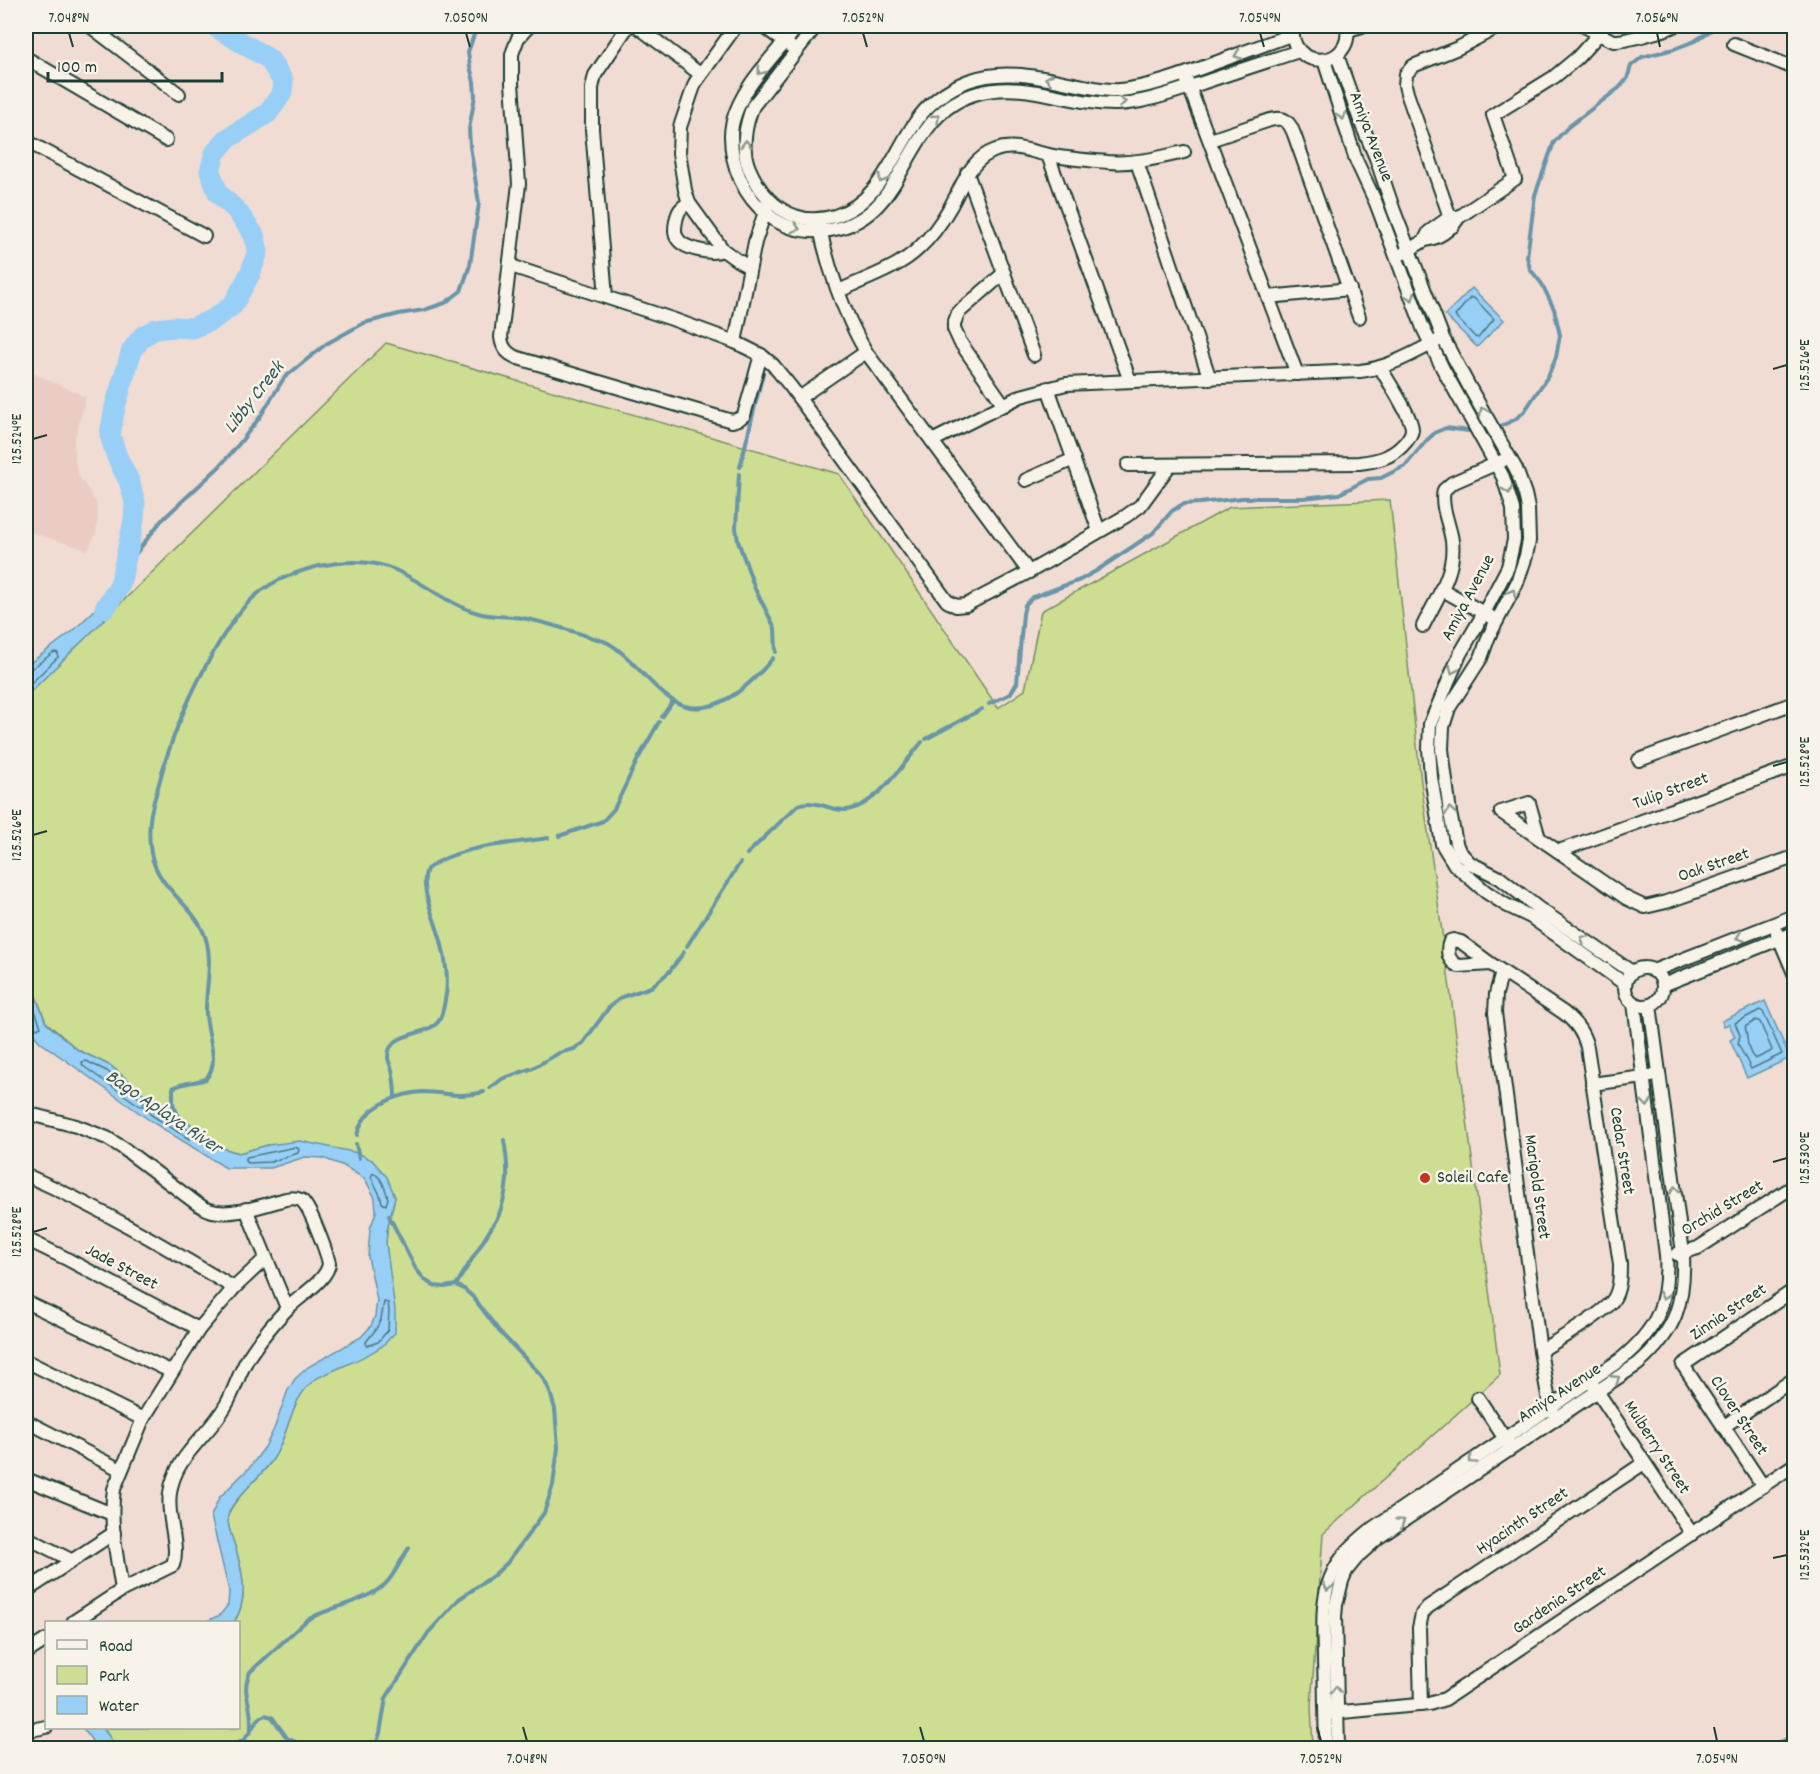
<svg xmlns="http://www.w3.org/2000/svg" width="1820" height="1774" viewBox="0 0 1820 1774" font-family="Dekko,sans-serif">
<style>
.built{fill:#ebccc5}
.green{fill:#cdde92;stroke:#768e63;stroke-width:1.5}
.water{fill:#98cff7;stroke:#6895a9;stroke-width:1.5}
.lines{fill:none;stroke-linecap:round;stroke-linejoin:round}
.shore{stroke:#4f7782;stroke-width:1.5}
.stream{stroke:#6895a9;stroke-width:4}
.river{stroke:#98cff7;stroke-width:21}
.street-casing{stroke:#1f3d34;stroke-width:16}
.street{stroke:#f7f3e8;stroke-width:12}
.oneway{stroke:#8b988e}
.ticks{fill:none;stroke:#1f3d34;stroke-width:2}
.poi-dot{fill:#c8321e;stroke:#f7f3e8;stroke-width:2}
.labels{text-anchor:middle;dominant-baseline:central;stroke-width:5;stroke-linejoin:round;paint-order:stroke}
.street-label{font-size:18px;fill:#1f3d34;stroke:#f7f3e8}
.poi-label{font-size:18px;fill:#1f3d34;stroke:#f7f3e8;text-anchor:start}
.water-label{font-size:20px;font-style:italic;fill:#375a5b;stroke:#f7f3e8}
.neatline{fill:none;stroke:#1f3d34;stroke-width:2}
.ticks-label{font-size:15px;text-anchor:middle;fill:#1f3d34}
</style>
<rect width="100%" height="100%" fill="#f0dcd3"/>
<filter id="ink" filterUnits="userSpaceOnUse"><feTurbulence type="fractalNoise" baseFrequency=".0167" numOctaves="2"/><feDisplacementMap in="SourceGraphic" scale="12" xChannelSelector="R" yChannelSelector="G"/><feConvolveMatrix kernelMatrix="1 2 1 2 8 2 1 2 1" color-interpolation-filters="sRGB"/></filter>
<g filter="url(#ink)">
<path class="built" d="M26 370 86 397 74 442 75 461 79 476 96 502 98 517 96 534 88 550 26 531Z"/>
<path class="green" d="M386 343 839 474 998 708 1025 690 1041 611 1230 507 1390 500 1421 782 1451 996 1500 1375 1323 1534 1311 1706 1313 1748H163C151 1743 144 1747 133 1748 128 1749 122 1748 117 1748L103 1728H238V1622H234C250 1599 242 1569 234 1543 231 1534 227 1526 228 1517 230 1501 264 1474 273 1459 290 1434 289 1398 316 1379 321 1375 330 1373 336 1369 352 1362 367 1354 382 1346L389 1275 386 1243 387 1230 395 1197 372 1160 268 1145 239 1153 222 1148 177 1114 152 1101 111 1066 78 1050 46 1022 26 971V696Z"/>
<g class="water">
<path d="M1472 288 1504 320 1477 347 1445 315Z"/>
<path d="M120 585 102 622 26 696V666L73 631Z"/>
<path d="M26 971 46 1023 78 1050 111 1066 152 1101 177 1114 222 1148 239 1153 268 1145 300 1141 358 1153 372 1160 387 1177 395 1197 387 1230 386 1243 395 1310V1333C390 1337 386 1343 382 1346 370 1355 350 1363 337 1369 330 1372 322 1375 316 1379 289 1398 290 1434 273 1459 264 1474 230 1501 228 1516 227 1526 231 1534 234 1543 242 1569 250 1598 234 1622H205L220 1615 228 1605 229 1591 211 1516 219 1498 250 1467 265 1447 274 1429 288 1390 295 1379 308 1367 361 1337 371 1326 375 1316 377 1300 368 1257 370 1229 376 1212 375 1198 365 1179 344 1166 323 1158 305 1157 271 1168H226L152 1122 40 1042 30 1030 26 1022Z"/>
<path d="M1765 1001 1790 1058 1747 1078 1730 1040 1735 1037 1729 1024 1724 1026 1722 1021Z"/>
<path d="M83 1728H103L117 1748H97Z"/>
</g>
<g class="lines">
<g class="shore">
<path d="M1470 298H1474L1494 319 1478 338 1475 337 1455 316Z"/>
<path d="M26 670 31 669 54 652 58 653V657L26 688"/>
<path d="M26 986 41 1027 37 1029 31 1022 26 1021"/>
<path d="M1760 1010 1763 1012 1782 1054 1751 1069 1738 1044 1740 1035 1735 1023Z"/>
<path d="M1756 1020 1760 1022 1772 1050 1770 1052 1755 1059C1745 1049 1749 1039 1745 1027Z"/>
<path d="M86 1061 107 1071 144 1102V1106H140L83 1066 82 1062Z"/>
<path d="M151 1108 174 1119 193 1134V1138L189 1139 150 1114 149 1111Z"/>
<path d="M296 1147 299 1149 298 1153 270 1162 247 1163 245 1160 247 1157Z"/>
<path d="M373 1173C382 1177 385 1188 388 1198L386 1205 382 1203 380 1195 371 1177Z"/>
<path d="M384 1302 388 1303 389 1310 388 1330 378 1342 367 1346 366 1342 376 1329 381 1319Z"/>
</g>
<g class="stream">
<path d="M1501 426 1514 420 1524 412 1548 376 1556 357 1560 335 1554 309 1542 284 1530 269 1527 257 1535 195 1554 142 1568 127 1619 88 1627 79 1631 66 1642 57 1674 49 1695 41 1717 26"/>
<path d="M740 467 763 373"/>
<path d="M739 474 736 528 738 541 755 589 775 628 776 652"/>
<path d="M124 569 161 521 219 467 239 444 260 417 284 378 326 344 364 323 399 314 424 310 445 303 461 291 470 265 479 203 470 146 469 129 475 96 474 82 470 66 468 52 477 26"/>
<path d="M989 704 1010 694 1017 683 1023 614 1025 605 1033 597 1080 580 1096 571 1153 533 1172 511 1183 504 1200 503 1242 498H1304L1339 494 1368 479 1381 478 1405 466 1427 440 1436 432 1446 428 1469 431"/>
<path d="M662 717 673 701"/>
<path d="M926 739 982 709"/>
<path d="M559 836 603 821 614 809 638 759 659 722"/>
<path d="M747 854 798 805C814 799 827 809 843 810 873 811 904 763 922 742"/>
<path d="M687 946 740 863"/>
<path d="M490 1088 502 1079 533 1068 559 1053 574 1049 583 1043 610 1006 622 997 651 987 669 972 684 952"/>
<path d="M395 1098C395 1089 394 1080 392 1070 391 1066 388 1061 388 1057 388 1031 426 1037 438 1022 442 1017 444 1006 445 1000 449 984 446 961 442 945 438 925 418 888 427 869 458 845 511 844 548 838"/>
<path d="M179 1117 173 1104V1088C183 1082 195 1083 206 1079 211 1072 213 1067 213 1058 212 1044 207 1029 206 1014 205 986 215 958 203 931 189 901 158 889 151 853 149 842 149 831 150 820 151 809 155 798 158 787 170 740 189 695 213 653 222 637 232 621 244 607 254 596 266 586 279 580 313 564 358 555 393 569 422 581 447 604 478 613 492 617 507 616 522 618 544 622 566 629 587 636 593 638 602 640 608 643 636 658 659 703 690 707 723 712 755 680 773 658"/>
<path d="M357 1135C358 1131 360 1126 362 1122 373 1103 403 1093 423 1092 447 1092 458 1099 484 1092"/>
<path d="M356 1144 359 1158"/>
<path d="M456 1285 498 1217C509 1189 509 1169 504 1140"/>
<path d="M251 1730C251 1723 251 1716 250 1710 247 1693 243 1689 250 1672L307 1620C330 1606 372 1601 389 1580 396 1571 402 1558 409 1548"/>
<path d="M213 1748C222 1747 234 1746 242 1741 252 1734 252 1721 265 1715L272 1717 287 1738 308 1748"/>
<path d="M375 1748 380 1733 386 1698 428 1633 459 1599 493 1576 507 1563 544 1513 553 1485 558 1448 555 1409 549 1389 541 1375 499 1331 473 1297 464 1289 456 1285 445 1287 434 1286 425 1280 416 1269 389 1216"/>
<path d="M1767 1748 1779 1742 1794 1737"/>
</g>
<path class="river" d="M105 608 120 585 134 520 135 502 129 481 117 457 110 435 115 407 132 350 143 336 156 329 174 327 192 328 212 320 233 305 250 274 258 251 254 235 237 211 218 193 210 171 215 153 227 139 268 113 282 93 283 81 269 59 214 26"/>
<g class="street-casing">
<g id="street">
<path d="M90 26 179 94"/>
<path d="M529 26 518 38 512 54V83L519 184 501 337C502 348 507 354 518 358L732 421 739 419 744 415 761 355"/>
<path d="M637 26 700 74"/>
<path d="M736 26 695 83 680 127 679 153 685 190 689 203 723 250 737 260 749 267"/>
<path d="M763 26 790 46"/>
<path d="M798 26C775 55 731 96 731 136 731 166 744 197 768 215 784 228 803 232 823 231 913 223 896 115 978 93 1026 80 1070 105 1117 104 1144 103 1171 93 1196 85 1231 73 1265 62 1299 51"/>
<path d="M816 26 753 106C745 125 741 149 749 168 758 189 772 208 795 216 808 221 821 220 835 216 879 202 891 158 915 123 927 104 947 89 968 81 1006 67 1046 79 1084 86 1096 88 1108 91 1120 90 1151 87 1183 75 1212 64 1239 54 1266 44 1293 34"/>
<path d="M1293 26C1287 71 1354 71 1347 26"/>
<path d="M1584 26C1593 30 1604 38 1614 41 1623 42 1665 30 1674 26"/>
<path d="M1348 30 1362 26"/>
<path d="M1734 44 1794 68"/>
<path d="M1337 55 1361 123 1376 158 1394 211 1443 338 1471 390 1516 469 1525 494 1528 508 1529 541 1526 556 1517 583 1489 636 1481 658 1449 708 1443 727 1442 749 1450 813 1456 843 1459 851 1470 863 1500 878 1538 908 1632 972"/>
<path d="M26 58 166 140"/>
<path d="M1324 60 1356 160 1376 203 1423 328 1443 369 1503 477 1513 509 1514 540 1508 567 1484 613 1460 654 1430 724 1429 749 1431 777 1442 844 1455 865 1486 892 1506 905 1531 917 1625 984"/>
<path d="M1187 81 1297 374"/>
<path d="M1210 140 1270 120C1284 116 1289 121 1294 134L1359 317"/>
<path d="M26 141 204 236"/>
<path d="M1048 155 1130 381"/>
<path d="M1137 162 1210 379"/>
<path d="M967 173 1034 355"/>
<path d="M689 203C680 208 678 211 676 221 675 226 674 231 676 236 681 249 711 255 723 250"/>
<path d="M819 223C827 266 844 314 866 352L1029 572"/>
<path d="M1453 226 1407 93 1405 85 1406 74 1413 66 1458 48 1500 26"/>
<path d="M1425 240C1439 238 1451 229 1459 217L1515 179 1493 115 1554 77 1577 58 1599 34"/>
<path d="M1404 253 1425 240 1429 232 1450 217H1457"/>
<path d="M511 266 672 319 735 342 761 355 773 365 791 387 947 601 956 606 966 605 1029 572 1126 516 1140 506 1170 465"/>
<path d="M839 291C864 279 899 268 919 248 931 237 941 223 949 209 963 186 968 160 996 150 1014 143 1031 152 1049 155 1068 159 1088 160 1108 162 1134 164 1158 158 1184 152"/>
<path d="M606 297 592 129V88L595 75 628 26"/>
<path d="M1268 297 1350 289"/>
<path d="M735 342 755 242 767 206"/>
<path d="M1048 388 1099 531"/>
<path d="M799 398 866 352"/>
<path d="M1004 405 960 342 954 329V324L958 313 1004 273"/>
<path d="M932 441 1021 396 1066 384 1360 371C1388 368 1412 354 1437 341"/>
<path d="M1128 465 1359 463C1376 461 1390 458 1402 446 1406 442 1411 437 1412 430 1413 418 1387 380 1380 367"/>
<path d="M1026 480 1074 459"/>
<path d="M1441 589 1491 617"/>
<path d="M1423 626C1436 599 1456 572 1452 541 1450 525 1440 506 1444 490L1452 483 1502 461"/>
<path d="M1639 760 1794 703"/>
<path d="M1501 812 1626 898 1645 907 1666 902 1794 857"/>
<path d="M1501 812 1529 803 1539 838"/>
<path d="M1559 851 1794 766"/>
<path d="M1777 933 1794 973"/>
<path d="M1491 964 1459 966C1448 962 1446 951 1450 941L1453 940 1461 942 1491 964 1564 1013C1576 1023 1583 1032 1587 1047L1620 1264C1620 1276 1620 1290 1613 1300 1604 1314 1556 1341 1540 1351"/>
<circle cx="1644" cy="987" r="19"/>
<path d="M1653 971 1794 916"/>
<path d="M1502 972 1496 994 1495 1013 1540 1351 1550 1407 1553 1412"/>
<path d="M1663 985 1794 933"/>
<path d="M1592 1084 1651 1076"/>
<path d="M26 1113 76 1126 107 1138 123 1148 196 1203C200 1205 205 1209 209 1210 230 1218 266 1204 286 1199 291 1198 296 1198 301 1200 310 1206 326 1251 329 1263 328 1280 298 1297 287 1309 274 1322 262 1337 252 1352 240 1368 236 1388 226 1405 209 1436 175 1455 170 1493 166 1517 180 1545 173 1565L122 1590"/>
<path d="M26 1175C98 1207 166 1247 234 1288"/>
<path d="M246 1209 287 1308"/>
<path d="M26 1239 65 1258 199 1329"/>
<path d="M1677 1254 1698 1248 1794 1186"/>
<path d="M26 1302 172 1372"/>
<path d="M26 1361 143 1419"/>
<path d="M1593 1385 1692 1534"/>
<path d="M1478 1398 1509 1445"/>
<path d="M26 1421 121 1470"/>
<path d="M1723 1427 1794 1379"/>
<path d="M26 1479 112 1514"/>
<path d="M1763 1486 1683 1365 1794 1290"/>
<path d="M26 1537 71 1560"/>
<path d="M26 1591 114 1533"/>
<path d="M73 1622 122 1590C117 1557 109 1522 114 1489L143 1419 199 1329 234 1288 266 1258"/>
<path d="M26 1653 46 1640"/>
<path d="M1421 1705 1419 1628 1422 1614 1428 1607 1644 1463"/>
<path d="M1331 1713 1429 1704 1445 1699 1794 1465"/>
<path d="M26 1731 46 1727"/>
<path d="M1326 1748C1325 1719 1325 1689 1324 1660 1324 1633 1320 1602 1331 1577 1339 1556 1357 1541 1373 1528L1620 1360C1657 1330 1669 1303 1666 1255L1634 1003"/>
<path d="M1338 1748 1335 1617 1336 1605 1342 1581 1346 1571 1359 1555 1379 1537 1638 1364C1676 1331 1685 1302 1683 1253L1650 1005"/>
</g>
</g>
<use href="#street" class="street"/>
</g>
<defs><path id="oneway-chevron" d="M-2-3.5L2.5 0L-2 3.5" fill="none" stroke-width="1.6" stroke-linecap="round" stroke-linejoin="round" transform="scale(1.5)"/></defs>
<g class="oneway">
<use href="#oneway-chevron" transform="translate(1238 55) rotate(160)"/>
<use href="#oneway-chevron" transform="translate(761 71) rotate(129)"/>
<use href="#oneway-chevron" transform="translate(1049 79) rotate(-169)"/>
<use href="#oneway-chevron" transform="translate(1122 102) rotate(-5)"/>
<use href="#oneway-chevron" transform="translate(1342 116) rotate(72)"/>
<use href="#oneway-chevron" transform="translate(936 118) rotate(-44)"/>
<use href="#oneway-chevron" transform="translate(746 144) rotate(-91)"/>
<use href="#oneway-chevron" transform="translate(882 179) rotate(122)"/>
<use href="#oneway-chevron" transform="translate(796 228) rotate(16)"/>
<use href="#oneway-chevron" transform="translate(1411 297) rotate(70)"/>
<use href="#oneway-chevron" transform="translate(1483 411) rotate(-120)"/>
<use href="#oneway-chevron" transform="translate(1508 490) rotate(72)"/>
<use href="#oneway-chevron" transform="translate(1512 593) rotate(-62)"/>
<use href="#oneway-chevron" transform="translate(1453 670) rotate(115)"/>
<use href="#oneway-chevron" transform="translate(1450 811) rotate(-98)"/>
<use href="#oneway-chevron" transform="translate(1740 937) rotate(159)"/>
<use href="#oneway-chevron" transform="translate(1584 939) rotate(-146)"/>
<use href="#oneway-chevron" transform="translate(1647 1103) rotate(83)"/>
<use href="#oneway-chevron" transform="translate(1675 1190) rotate(-97)"/>
<use href="#oneway-chevron" transform="translate(1664 1296) rotate(103)"/>
<use href="#oneway-chevron" transform="translate(1616 1379) rotate(-33)"/>
<use href="#oneway-chevron" transform="translate(1472 1460) rotate(146)"/>
<use href="#oneway-chevron" transform="translate(1401 1522) rotate(-34)"/>
<use href="#oneway-chevron" transform="translate(1328 1587) rotate(104)"/>
<use href="#oneway-chevron" transform="translate(1336 1690) rotate(-91)"/>
</g>
</g>
<path class="ticks" d="M69 33 73 47M466 33 470 47M863 33 867 47M1260 33 1264 47M1657 33 1660 47M1773 369 1787 365M33 439 47 435M1773 766 1787 762M33 835 47 831M1773 1162 1787 1158M33 1232 47 1228M1773 1558 1787 1555M523 1727 527 1741M920 1727 924 1741M1317 1727 1321 1741M1714 1727 1717 1741"/>
<circle class="poi-dot" cx="1425" cy="1178" r="6"/>
<g class="labels">
<g class="street-label">
<text transform="translate(1370 137) rotate(69)">Amiya Avenue</text>
<text transform="translate(1469 598) rotate(-62)">Amiya Avenue</text>
<text transform="translate(1671 792) rotate(-20)">Tulip Street</text>
<text transform="translate(1714 866) rotate(-19)">Oak Street</text>
<text transform="translate(1621 1151) rotate(81)">Cedar Street</text>
<text transform="translate(1536 1187) rotate(82)">Marigold Street</text>
<text transform="translate(1723 1209) rotate(-31)">Orchid Street</text>
<text transform="translate(121 1268) rotate(28)">Jade Street</text>
<text transform="translate(1729 1313) rotate(-34)">Zinnia Street</text>
<text transform="translate(1560 1394) rotate(-33)">Amiya Avenue</text>
<text transform="translate(1738 1416) rotate(57)">Clover Street</text>
<text transform="translate(1656 1448) rotate(57)">Mulberry Street</text>
<text transform="translate(1523 1522) rotate(-34)">Hyacinth Street</text>
<text transform="translate(1560 1601) rotate(-34)">Gardenia Street</text>
</g>
<g class="poi-label">
<text x="1437" y="1178">Soleil Cafe</text>
</g>
<g class="water-label">
<text transform="translate(255 398) rotate(-52)">Libby Creek</text>
<text transform="translate(163 1113) rotate(34)">Bago Aplaya River</text>
</g>
</g>
<rect width="1820" height="1774" fill="none" stroke="#f7f3e8" stroke-width="66"/>
<rect x="45" y="1621" width="195" height="108" fill="#f7f3e8" stroke="#a1aaa0" stroke-width="1.5"/>
<rect x="57" y="1640" width="30" height="9" fill="#f7f3e8" stroke="#a1aaa0" stroke-width="1.5"/>
<text x="99" y="1651" font-size="18" fill="#1f3d34">Road</text>
<rect x="57" y="1666" width="30" height="18" fill="#cdde92" stroke="#a1aaa0" stroke-width="1.5"/>
<text x="99" y="1681" font-size="18" fill="#1f3d34">Park</text>
<rect x="57" y="1696" width="30" height="18" fill="#98cff7" stroke="#a1aaa0" stroke-width="1.5"/>
<text x="99" y="1711" font-size="18" fill="#1f3d34">Water</text>
<path d="M48 72v9h174v-9" fill="none" stroke="#1f3d34" stroke-width="3"/>
<text x="57" y="72" font-size="18" fill="#1f3d34" stroke="#f7f3e8" stroke-width="4.5" paint-order="stroke">100 m</text>
<rect x="33" y="33" width="1754" height="1708" class="neatline"/>
<g class="ticks-label">
<text x="69" y="22">7.048°N</text>
<text x="466" y="22">7.050°N</text>
<text x="863" y="22">7.052°N</text>
<text x="1260" y="22">7.054°N</text>
<text x="1657" y="22">7.056°N</text>
<text transform="translate(1804 365) rotate(-90)" y="5">125.526°E</text>
<text transform="translate(16 439) rotate(-90)" y="5">125.524°E</text>
<text transform="translate(1804 762) rotate(-90)" y="5">125.528°E</text>
<text transform="translate(16 835) rotate(-90)" y="5">125.526°E</text>
<text transform="translate(1804 1158) rotate(-90)" y="5">125.530°E</text>
<text transform="translate(16 1232) rotate(-90)" y="5">125.528°E</text>
<text transform="translate(1804 1555) rotate(-90)" y="5">125.532°E</text>
<text x="527" y="1763">7.048°N</text>
<text x="924" y="1763">7.050°N</text>
<text x="1321" y="1763">7.052°N</text>
<text x="1717" y="1763">7.054°N</text>
</g>
</svg>
